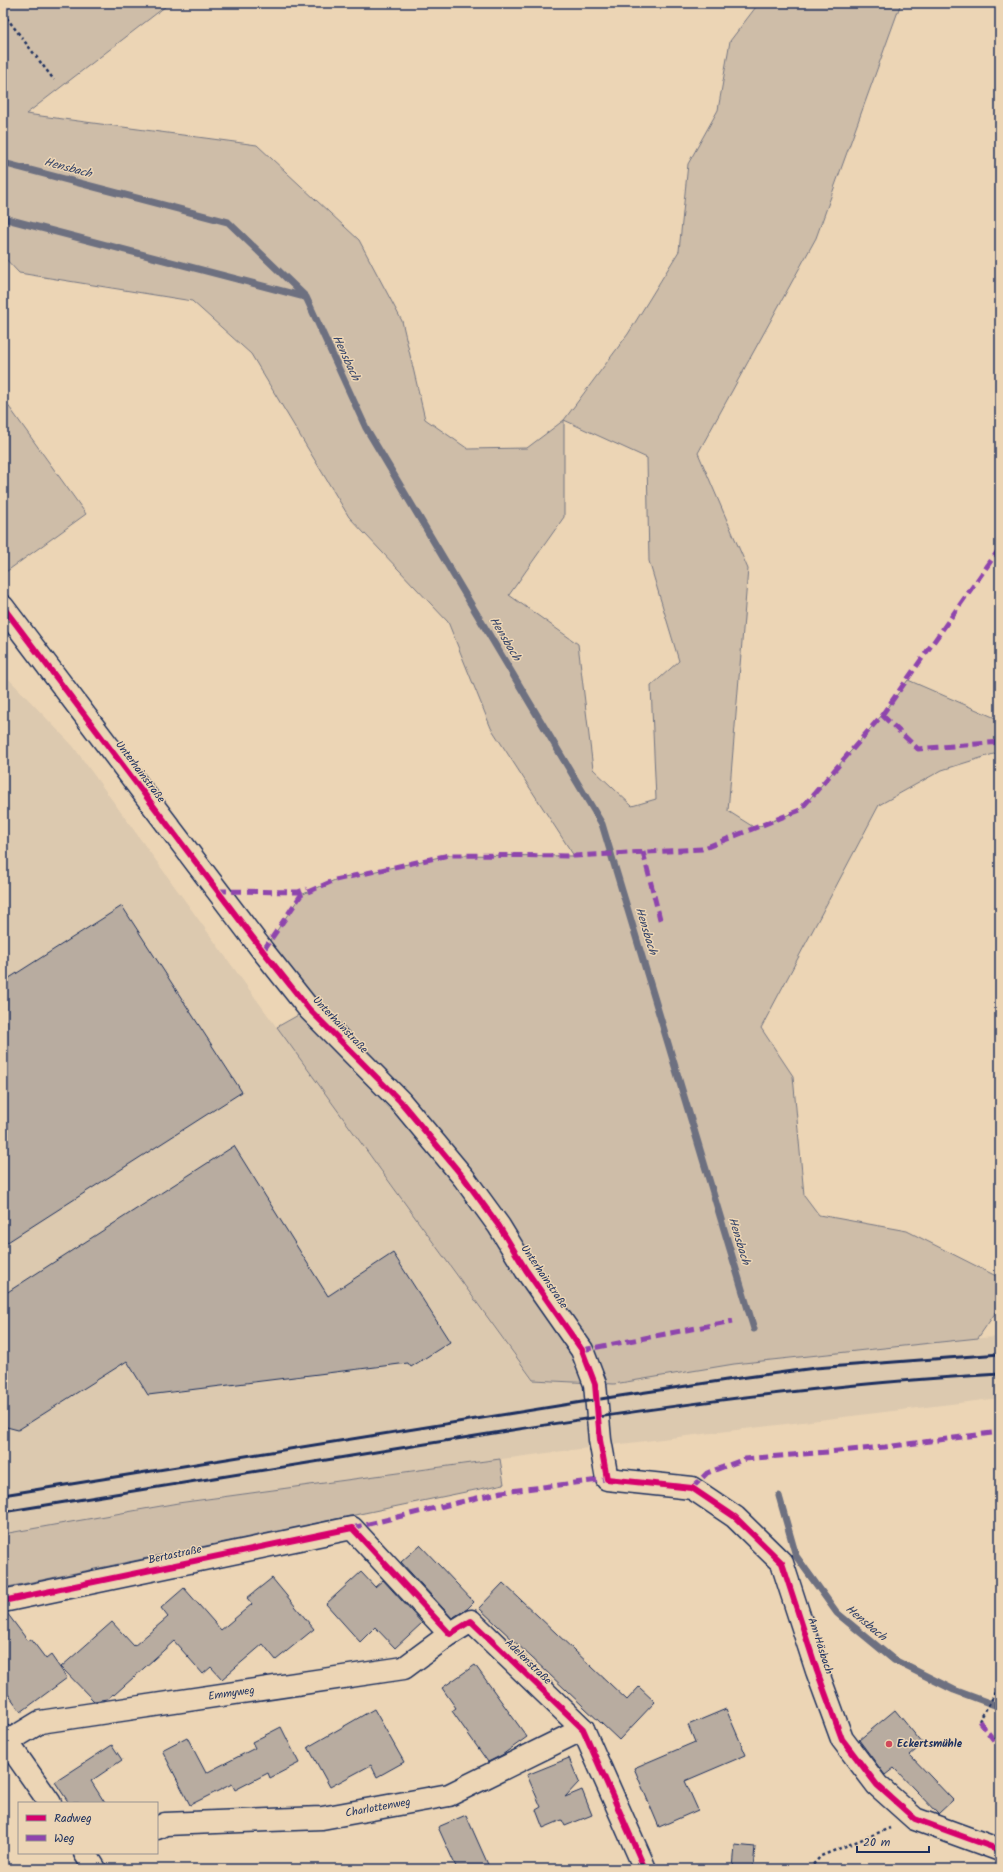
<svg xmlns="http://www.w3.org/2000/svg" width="1003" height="1872" viewBox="0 0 1003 1872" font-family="Kalam,sans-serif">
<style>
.built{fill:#dcc9af}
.green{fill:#cebda8;stroke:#747683;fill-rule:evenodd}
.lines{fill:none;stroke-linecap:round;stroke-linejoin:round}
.stream{stroke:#6d7080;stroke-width:7}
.building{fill:#b8aca0;stroke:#1b2f5e}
.street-casing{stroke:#1b2f5e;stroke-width:25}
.path{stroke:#1b2f5e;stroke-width:2.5;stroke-dasharray:3 3;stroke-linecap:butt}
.street{stroke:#ecd5b5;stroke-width:22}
.rail{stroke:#1b2f5e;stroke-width:3}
.quiet{stroke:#8e44ad;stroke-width:5;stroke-dasharray:10 5;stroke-linecap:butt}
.cycleway-casing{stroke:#ecd5b5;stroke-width:8}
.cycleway{stroke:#d6006c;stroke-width:6}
.poi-dot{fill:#d1495b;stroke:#ecd5b5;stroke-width:1.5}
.labels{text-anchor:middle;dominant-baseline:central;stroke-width:3;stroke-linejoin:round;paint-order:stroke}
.street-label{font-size:11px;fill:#1b2f5e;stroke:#ecd5b5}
.poi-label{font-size:11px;font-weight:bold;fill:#1b2f5e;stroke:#ecd5b5;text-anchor:start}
.water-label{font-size:12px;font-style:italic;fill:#364569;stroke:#ecd5b5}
</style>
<rect width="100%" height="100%" fill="#ecd5b5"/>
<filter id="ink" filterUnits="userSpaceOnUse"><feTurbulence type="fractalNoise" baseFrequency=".025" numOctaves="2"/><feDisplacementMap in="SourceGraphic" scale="8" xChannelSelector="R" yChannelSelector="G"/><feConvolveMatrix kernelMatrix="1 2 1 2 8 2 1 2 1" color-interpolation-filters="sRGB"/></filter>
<g filter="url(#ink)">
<path class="built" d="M3 673 73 746 532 1380 614 1384 734 1364 978 1338 1000 1337V1398L547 1453 178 1503 3 1534Z"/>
<g class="green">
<path d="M3 3H170L26 114 257 145 359 240 402 321 425 419 468 449 527 448 564 420 628 334 679 251 688 164 718 110 730 41 759 3H901L816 238 698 453 748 569 728 811 755 828 800 810 882 715 908 680 1000 720V752L942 770 879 805 761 1028 793 1076 804 1195 819 1215 907 1231 1000 1278V1306L978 1338 734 1364 614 1384 533 1380 277 1027 309 1009 263 951 301 895 335 880 449 855 574 856 491 728 448 622 349 517 251 354 192 301 19 273 3 256ZM564 420 647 458 649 561 679 661 651 686 656 799 632 806 593 769 578 644 509 595 564 517Z"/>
<path d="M7 404 86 514 3 574V407Z"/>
<path d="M500 1459 504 1484 3 1588V1534L178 1503Z"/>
</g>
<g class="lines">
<g class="stream">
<path d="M3 163 228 222 306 297 366 428 602 824 754 1329"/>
<path d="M3 218 305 297"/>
<path d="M779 1496 796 1556 837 1613 894 1660 954 1690 1000 1707"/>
</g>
</g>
<g class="building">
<path d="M122 906 242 1092 3 1245V982Z"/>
<path d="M234 1146 328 1296 393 1253 450 1342 411 1367 408 1363 148 1395 127 1361 18 1430 3 1426V1295Z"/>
<path d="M420 1545 474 1602 467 1609 452 1618 401 1562Z"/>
<path d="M361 1572 375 1587 383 1580 422 1623 395 1648 375 1627 360 1642 326 1604Z"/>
<path d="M272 1578 314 1629 276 1660 263 1644 222 1679 211 1667 203 1674 174 1641 114 1695 113 1694 107 1699 94 1701 61 1667 112 1622 134 1646 168 1617 161 1608 184 1588 221 1630 252 1604 247 1598Z"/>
<path d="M503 1583 627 1700 639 1687 655 1702 619 1740 479 1608Z"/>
<path d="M3 1613H7L28 1641 31 1639 46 1659 51 1655 67 1678 21 1712 3 1687Z"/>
<path d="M475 1665 527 1737 502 1755 488 1762 452 1711 456 1708 442 1688Z"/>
<path d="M374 1709 404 1762 377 1777 371 1765 330 1787 308 1747Z"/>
<path d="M726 1709 746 1755 685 1781 698 1810 659 1827 634 1768 695 1742 688 1725Z"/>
<path d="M895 1710 923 1744 910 1755 953 1800 938 1814 894 1768 885 1775 859 1740Z"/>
<path d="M281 1727 299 1763 270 1778 268 1773 235 1790 232 1784 190 1805 162 1750 187 1737 206 1773 255 1748 252 1742Z"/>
<path d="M112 1745 122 1760 91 1781 105 1803H69L55 1782Z"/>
<path d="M569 1758 579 1782 565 1797 582 1790 592 1815 565 1826 562 1820 543 1828 536 1810 541 1807 527 1775Z"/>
<path d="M466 1815 490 1869H457L438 1827Z"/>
<path d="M735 1845 755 1847 753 1869H733Z"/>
</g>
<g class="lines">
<g class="street-casing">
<g id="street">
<path d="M3 607 263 951 309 1009 400 1101 464 1178 499 1226 526 1270 582 1350 595 1384 600 1440 607 1479 692 1488 735 1517 782 1563 817 1671 842 1739 877 1785 915 1819 1000 1850"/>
<path d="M3 1601 352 1528 450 1634 471 1621 583 1729 645 1869"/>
<path d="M3 1736 50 1803"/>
<path id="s1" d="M7 1742 40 1722 404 1668 450 1634"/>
<path id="s2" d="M157 1828 165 1824 322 1818 449 1795 583 1729"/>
<path d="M85 1853 95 1869"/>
</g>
</g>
<g class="path">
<path d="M3 13 54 80"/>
<path d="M979 1721 998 1689"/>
<path d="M809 1869 821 1856 890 1828"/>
</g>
<use href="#street" class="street"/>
<g class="rail">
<path d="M3 1495 613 1397 740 1378 815 1368 1000 1354"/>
<path d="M3 1512C139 1490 276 1468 413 1446 608 1414 802 1385 1000 1374"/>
</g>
<g class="quiet">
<path d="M882 715 918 749 1000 742"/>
<path d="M643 852 661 923"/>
<path d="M217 891 298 892 307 889"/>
<path d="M263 951 301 895 335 880 449 855 575 856 702 849 800 810 882 715 1000 548"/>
<path d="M582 1350 733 1321"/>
<path d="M692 1488 707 1473 745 1459 885 1447 1000 1432"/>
<path d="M352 1528 502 1492 607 1479"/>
<path d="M998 1689 1000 1690"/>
<path d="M979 1721 1000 1748"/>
</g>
<g class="cycleway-casing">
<g id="cycleway">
<path d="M3 607 263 951 309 1009 400 1101 464 1178 499 1226 526 1270 582 1350 595 1384 600 1440 607 1479 692 1488 735 1517 782 1563 817 1671 842 1739 877 1785 915 1819 1000 1850"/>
<path d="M3 1601 352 1528 450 1634 471 1621 583 1729 645 1869"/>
</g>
</g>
<use href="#cycleway" class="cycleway"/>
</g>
</g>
<circle class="poi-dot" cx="889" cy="1744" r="4"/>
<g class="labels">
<g class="street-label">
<text transform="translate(140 772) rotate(53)">Unterhainstraße</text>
<text transform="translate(340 1025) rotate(46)">Unterhainstraße</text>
<text transform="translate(544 1277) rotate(56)">Unterhainstraße</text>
<text transform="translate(175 1555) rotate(-12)">Bertastraße</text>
<text transform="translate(820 1646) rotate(72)">Am Häsbach</text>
<text transform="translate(528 1662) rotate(44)">Adelenstraße</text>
<text stroke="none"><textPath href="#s1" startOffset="232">Emmyweg</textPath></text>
<text stroke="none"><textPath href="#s2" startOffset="223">Charlottenweg</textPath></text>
</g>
<g class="poi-label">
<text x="897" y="1744">Eckertsmühle</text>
</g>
<g class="water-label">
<text transform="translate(68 168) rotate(15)">Hensbach</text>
<text transform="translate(346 358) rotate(65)">Hensbach</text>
<text transform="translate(505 639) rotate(59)">Hensbach</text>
<text transform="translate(646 931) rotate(73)">Hensbach</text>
<text transform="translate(739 1241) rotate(73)">Hensbach</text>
<text transform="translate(866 1623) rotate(40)">Hensbach</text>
</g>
</g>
<rect width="1003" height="1872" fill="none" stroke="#ecd5b5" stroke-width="16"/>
<rect x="8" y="8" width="987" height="1856" fill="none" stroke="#1b2f5e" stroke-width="1.5" filter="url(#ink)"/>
<rect x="18" y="1802" width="140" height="52" fill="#ecd5b5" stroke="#989392"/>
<rect x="26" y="1815" width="20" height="6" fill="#d6006c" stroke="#989392"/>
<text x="54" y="1822" font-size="12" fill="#1b2f5e">Radweg</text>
<rect x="26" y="1835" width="20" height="6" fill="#8e44ad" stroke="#989392"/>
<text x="54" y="1842" font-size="12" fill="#1b2f5e">Weg</text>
<path d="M857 1846v6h72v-6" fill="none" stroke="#1b2f5e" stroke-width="2"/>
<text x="863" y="1846" font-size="12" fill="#1b2f5e" stroke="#ecd5b5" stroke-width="3" paint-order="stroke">20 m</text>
</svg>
